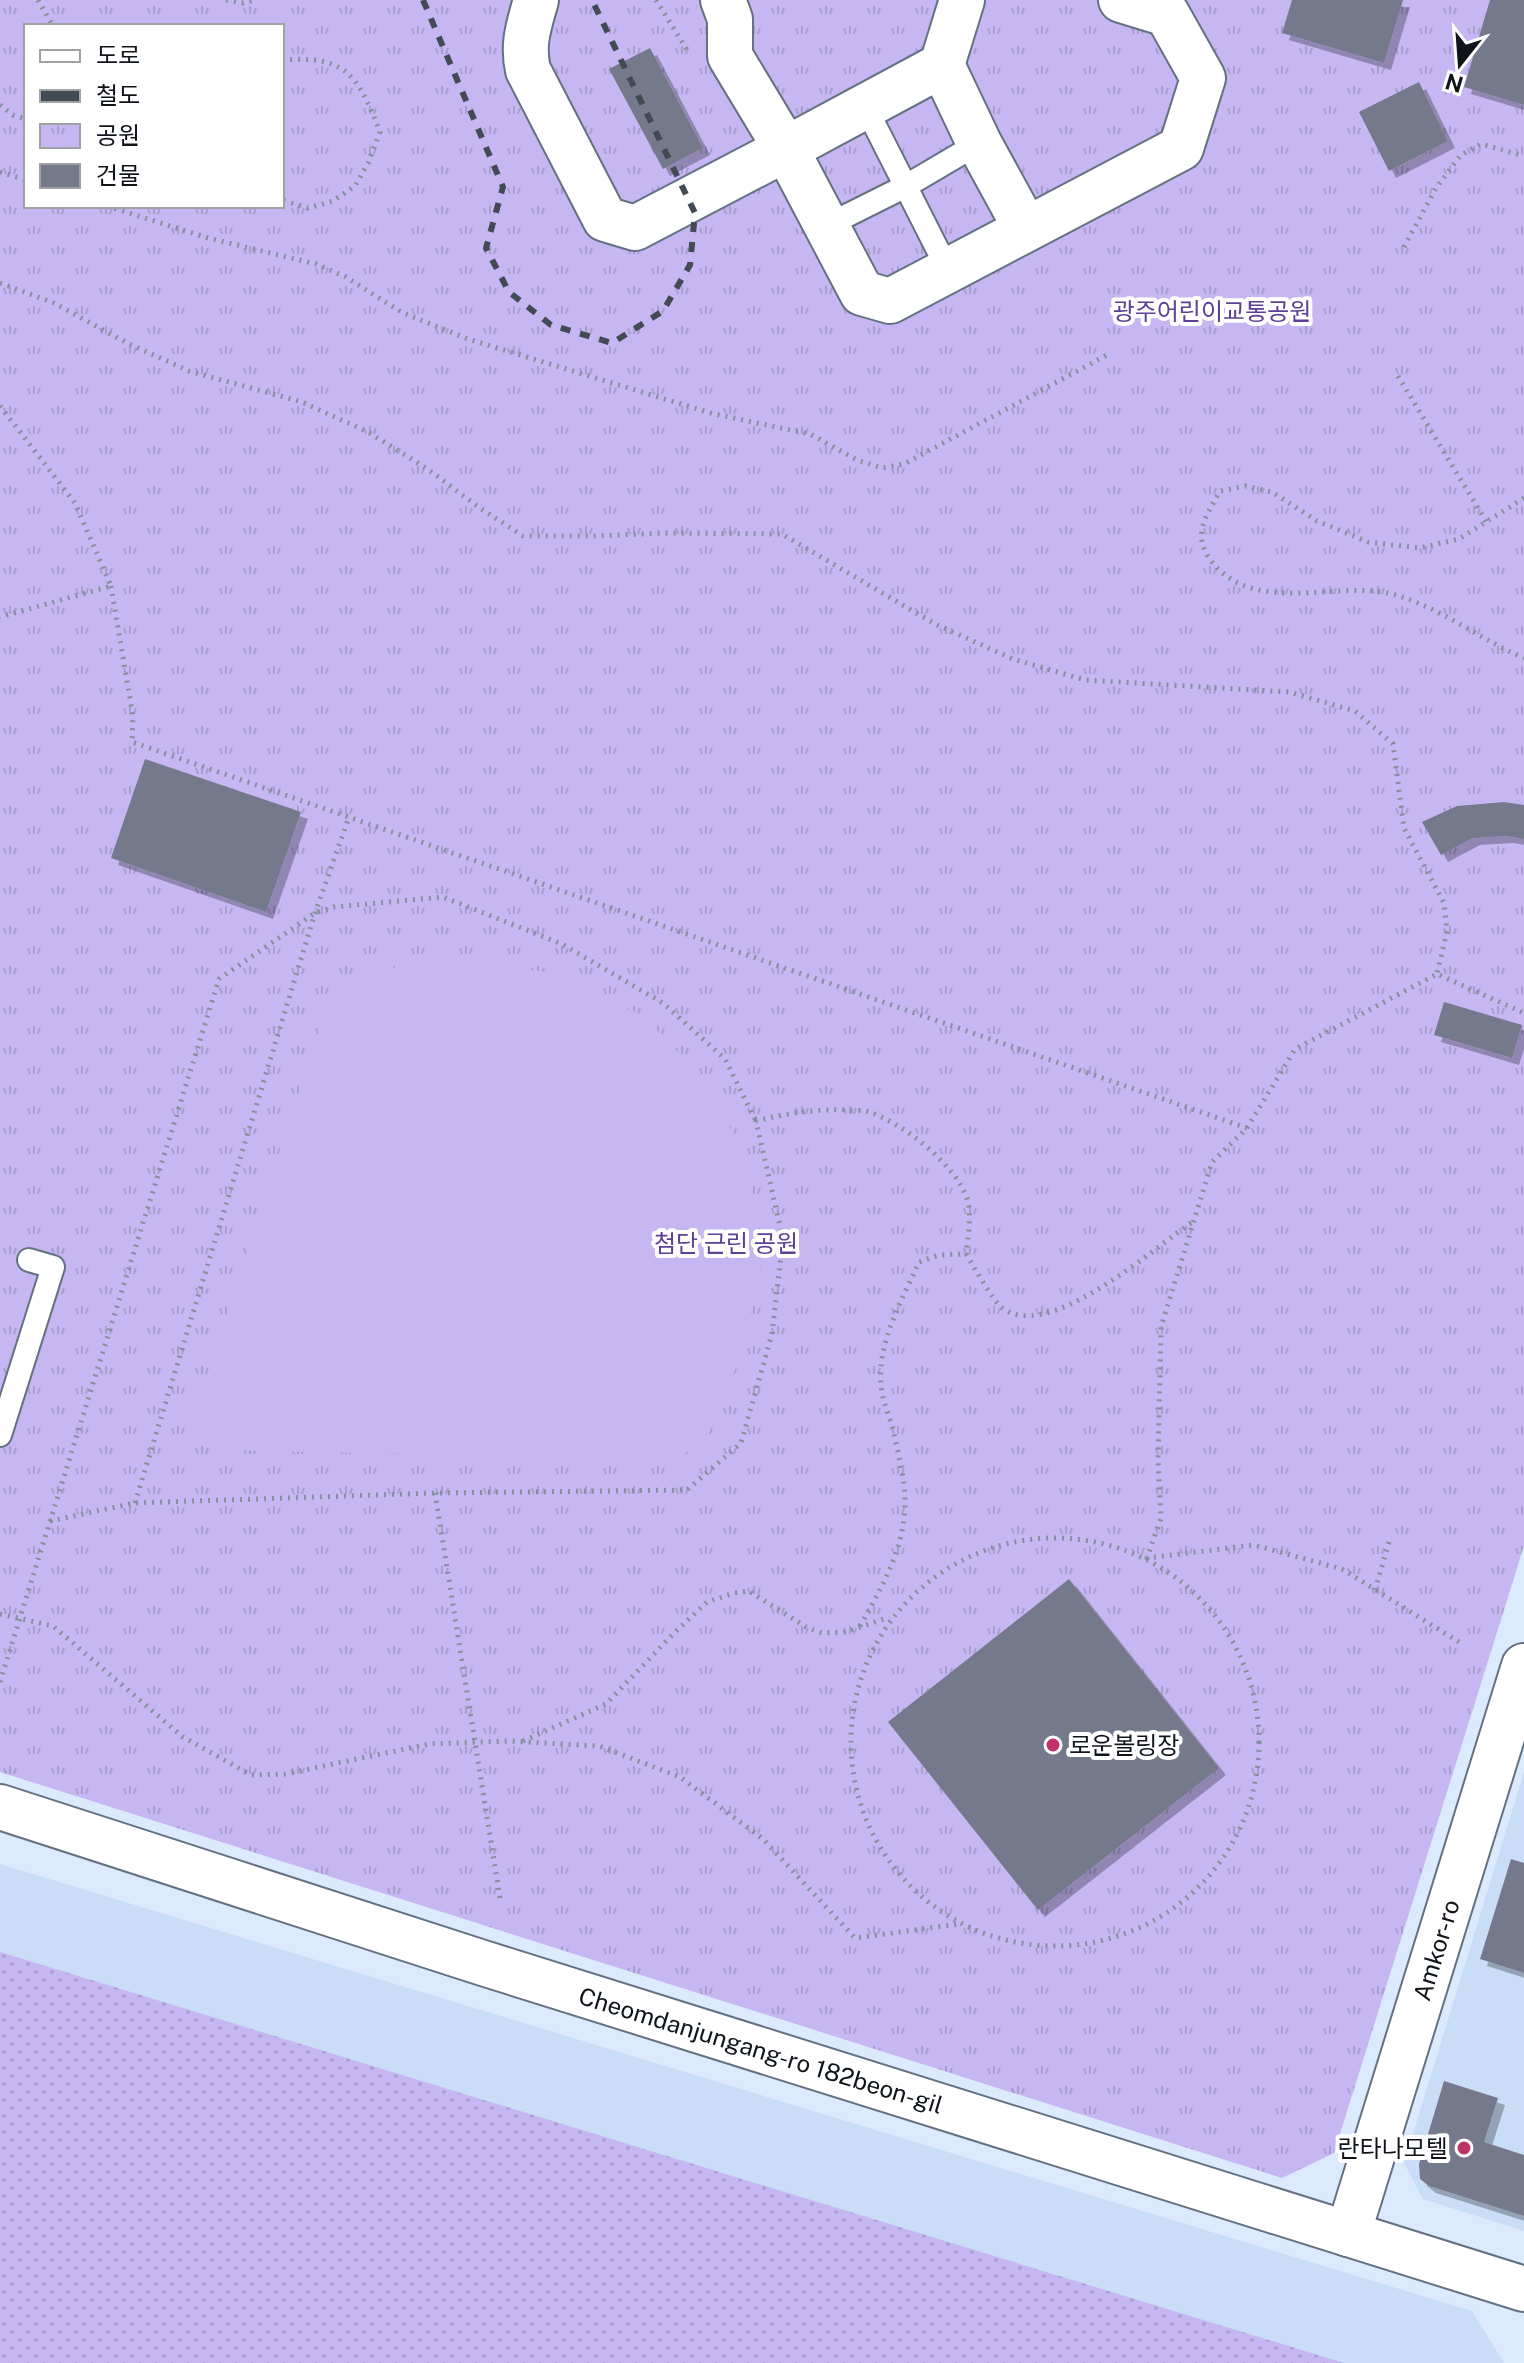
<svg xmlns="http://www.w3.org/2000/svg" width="1524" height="2363" viewBox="0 0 1524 2363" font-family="'Public Sans','Noto Sans KR',sans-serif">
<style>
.built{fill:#c9def6}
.grass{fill:url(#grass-dots)}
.park{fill:url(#park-tufts);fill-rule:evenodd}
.pitch{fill:#c6b7f2}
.building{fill:#74798c;filter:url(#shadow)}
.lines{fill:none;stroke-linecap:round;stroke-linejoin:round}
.lane-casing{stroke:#647181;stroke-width:26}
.street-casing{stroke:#647181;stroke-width:48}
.secondary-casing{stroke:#647181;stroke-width:48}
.path{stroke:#84909d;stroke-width:5;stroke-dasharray:2 6;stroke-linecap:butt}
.lane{stroke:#fff;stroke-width:22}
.street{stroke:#fff;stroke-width:44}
.secondary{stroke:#fff;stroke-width:44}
.rail{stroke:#424a54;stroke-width:6;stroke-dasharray:10 10;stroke-linecap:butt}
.poi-dot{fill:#be3268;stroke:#fff;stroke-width:3}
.labels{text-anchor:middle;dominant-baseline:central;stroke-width:8;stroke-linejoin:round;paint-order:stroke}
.park-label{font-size:24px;fill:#5d4096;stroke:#fff}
.poi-label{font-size:24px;fill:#0e141a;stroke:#fff;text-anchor:start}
.street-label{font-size:24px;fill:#0e141a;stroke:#fff}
</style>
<defs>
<pattern id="grass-dots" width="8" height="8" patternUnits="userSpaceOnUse" patternTransform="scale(2)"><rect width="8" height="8" fill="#c6b7f2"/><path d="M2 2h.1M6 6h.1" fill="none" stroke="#a99ccf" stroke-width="1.8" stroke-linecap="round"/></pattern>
<pattern id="park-tufts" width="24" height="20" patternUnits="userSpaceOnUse" patternTransform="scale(2)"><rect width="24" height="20" fill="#c6b7f2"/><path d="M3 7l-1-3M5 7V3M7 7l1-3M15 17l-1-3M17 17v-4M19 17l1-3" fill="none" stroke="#a99ccf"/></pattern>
<filter id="shadow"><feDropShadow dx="7" dy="7" stdDeviation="0" flood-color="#0004"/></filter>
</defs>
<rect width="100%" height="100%" fill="#dbeafd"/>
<g class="built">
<path d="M1524 1772V2231L1423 2199 1404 2163Z"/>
<path d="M0 1864 1472 2311 1504 2363H0Z"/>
</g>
<path class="grass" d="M0 1952 1344 2363H0Z"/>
<path class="park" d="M0 0H1524V1546L1334 2153 1282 2178 0 1772ZM26 26H282V206H26Z"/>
<path class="pitch" d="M464 960 558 974 643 1016 710 1085 750 1170 761 1265 740 1358 710 1430 679 1459 222 1450 193 1417 336 978 371 970Z"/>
<g class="building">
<path d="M1292 0H1403L1384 63 1282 33Z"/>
<path d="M1490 0H1524V105L1464 87Z"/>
<path d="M650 48 703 148 663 169 609 69Z"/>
<path d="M1419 82 1448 141 1389 171 1359 112Z"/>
<path d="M145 759 301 812 266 912 111 858Z"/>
<path d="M1504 802 1524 805V839L1506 836 1473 838 1441 855 1422 822 1457 806Z"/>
<path d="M1444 1002 1522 1025 1512 1058 1434 1035Z"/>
<path d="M1069 1579 1219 1768 1038 1910 888 1722Z"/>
<path d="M1511 1859 1524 1863V1973L1480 1959Z"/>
<path d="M1444 2081 1498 2098 1484 2142 1524 2155V2216L1429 2186 1420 2179 1419 2164Z"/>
</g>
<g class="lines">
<g class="lane-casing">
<g id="lane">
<path d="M865 106 948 270"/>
<path d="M826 226 906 186 979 143"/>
<path d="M0 1435 53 1267 29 1260"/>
</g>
</g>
<g class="street-casing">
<g id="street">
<path d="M536 0C529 25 522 44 528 70L605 219 635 228 786 149 942 65 962 0"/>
<path d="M723 0 730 19V56L786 149 862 293 890 301 1181 148 1203 78 1167 14 1121 0"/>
<path d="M942 65 979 143 1026 229"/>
<path d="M1348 2234 1524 1666"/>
</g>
</g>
<g class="secondary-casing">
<path id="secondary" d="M0 1807 483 1963 1524 2289"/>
</g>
<g class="path">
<path d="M38 0 53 26"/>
<path d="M226 0 242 3 256 0"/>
<path d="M656 0 689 53"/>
<path d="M282 60C347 55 358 76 380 132L368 163 355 186 333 201 308 208 282 200"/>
<path d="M0 105 13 115 26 119"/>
<path d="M0 172 26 180"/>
<path d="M107 206 208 238 316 264 346 277 401 312 468 339 714 414 810 434 857 460 882 468 904 464 1107 355"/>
<path d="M1404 247 1436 188 1461 155 1481 144 1524 156"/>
<path d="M0 283 54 303 127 343 189 371 302 402 368 432 429 470 477 506 523 536H593L665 533 782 534 935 624 1013 659 1085 680 1289 692 1355 711 1393 744 1404 828 1444 903 1447 931 1437 974"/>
<path d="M1398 376 1487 523"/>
<path d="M0 406 75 503 111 586 0 617"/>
<path d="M1524 498 1459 539 1420 548 1368 542 1317 521 1272 492 1246 486 1220 491C1206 517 1191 535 1212 562 1255 616 1336 580 1392 594 1440 607 1479 639 1524 658"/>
<path d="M111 586 133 717 132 742 1247 1128"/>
<path d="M435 1493 500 1898"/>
<path d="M135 1503 315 913 349 817"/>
<path d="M50 1521 135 1503 435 1493 687 1490 741 1443 772 1334 783 1239 756 1121C788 1113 815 1109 848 1110 854 1111 861 1110 866 1111 901 1121 955 1164 967 1198 972 1215 968 1237 966 1254"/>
<circle cx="1055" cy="1742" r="204"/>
<path d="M1375 1590 1390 1539"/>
<path d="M0 1614 53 1626 183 1737 251 1775 285 1774 429 1744 509 1741 599 1746 680 1777 763 1839 855 1938 958 1924"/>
<path d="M860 1626C882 1587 906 1546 905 1500 905 1478 898 1454 894 1433 890 1417 882 1401 881 1385 877 1343 902 1300 919 1262L939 1255 966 1254C973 1265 992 1299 1000 1306 1046 1347 1155 1246 1194 1221"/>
<path d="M1459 1642 1342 1569 1254 1545 1147 1558 1161 1518 1158 1461 1161 1327 1212 1162 1247 1128 1295 1049 1437 974 1524 1013"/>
<path d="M0 1682 219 979 315 913 334 907 443 897 562 944 663 1003 725 1059 756 1121"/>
<path d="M523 1741 606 1704 675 1632 707 1602 734 1593 749 1591 806 1627 822 1633 846 1632 889 1617"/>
</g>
<use href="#lane" class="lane"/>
<use href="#street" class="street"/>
<use href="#secondary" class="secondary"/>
<path class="rail" d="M423 0 503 187 486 248 509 292 551 325 612 343 663 311 690 265 695 213 592 0"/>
</g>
<g class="poi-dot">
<circle cx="1053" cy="1745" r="8"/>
<circle cx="1464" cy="2148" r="8"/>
</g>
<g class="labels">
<g class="park-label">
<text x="1212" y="311">광주어린이교통공원</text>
<text x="726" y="1243">첨단 근린 공원</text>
</g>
<g class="poi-label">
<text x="1069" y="1745">로운볼링장</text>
<text x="1448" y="2148" text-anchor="end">란타나모텔</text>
</g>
<g class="street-label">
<text transform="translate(1436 1950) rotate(-73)">Amkor-ro</text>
<text transform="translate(761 2050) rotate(17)">Cheomdanjungang-ro 182beon-gil</text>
</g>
</g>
<rect x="24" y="24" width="260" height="184" fill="#ffffff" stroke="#9fa1a3" stroke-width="2"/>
<rect x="40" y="50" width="40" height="12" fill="#ffffff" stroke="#9fa1a3" stroke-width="2"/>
<text x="96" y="64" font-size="24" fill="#0e141a">도로</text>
<rect x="40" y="90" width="40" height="12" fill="#424a54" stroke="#9fa1a3" stroke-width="2"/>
<text x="96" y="104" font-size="24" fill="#0e141a">철도</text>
<rect x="40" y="124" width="40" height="24" fill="url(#park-tufts)" stroke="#9fa1a3" stroke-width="2"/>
<text x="96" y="144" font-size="24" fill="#0e141a">공원</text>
<rect x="40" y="164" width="40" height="24" fill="#74798c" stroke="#9fa1a3" stroke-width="2"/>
<text x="96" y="184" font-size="24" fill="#0e141a">건물</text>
<g transform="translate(1460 64) rotate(197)" stroke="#ffffff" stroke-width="6" paint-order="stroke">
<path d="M0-6L14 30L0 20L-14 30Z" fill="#0e141a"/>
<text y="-12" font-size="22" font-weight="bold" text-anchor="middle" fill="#0e141a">N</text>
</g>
</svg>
